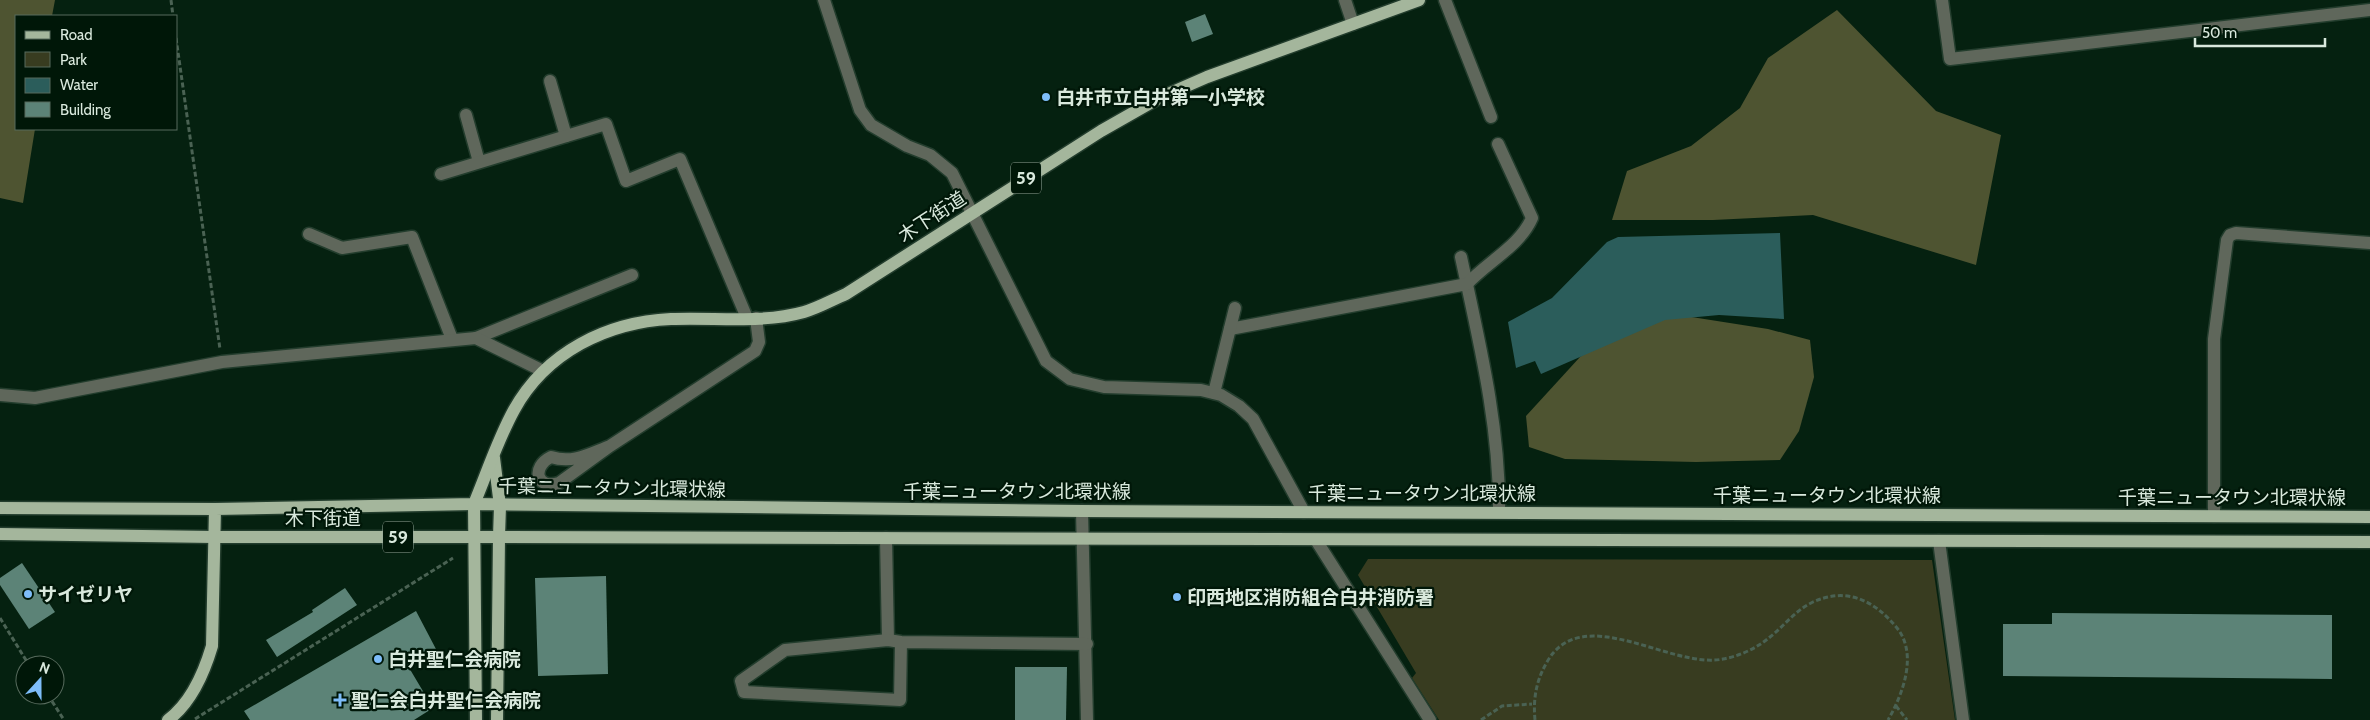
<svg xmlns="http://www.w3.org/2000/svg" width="2370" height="720" viewBox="0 0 2370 720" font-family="Cabin,'Noto Sans JP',sans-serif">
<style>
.green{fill:#383c20}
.forest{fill:#4e5431}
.water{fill:#2b5d5b}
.building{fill:#5c8377}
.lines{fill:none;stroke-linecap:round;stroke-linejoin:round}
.minor-casing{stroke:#233d2d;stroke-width:15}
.major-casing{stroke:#233d2d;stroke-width:15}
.path{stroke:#4a6253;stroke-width:3;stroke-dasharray:5 2.5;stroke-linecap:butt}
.minor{stroke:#5f675b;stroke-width:12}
.major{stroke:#a4b69c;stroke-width:12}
.poi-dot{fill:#7ebdf9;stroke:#001708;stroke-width:2}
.labels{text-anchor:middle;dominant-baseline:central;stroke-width:4.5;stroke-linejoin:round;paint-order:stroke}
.shield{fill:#001708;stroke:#98aa9d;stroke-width:1}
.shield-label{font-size:18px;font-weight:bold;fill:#d9e9dd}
.poi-label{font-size:19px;font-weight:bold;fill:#d9e9dd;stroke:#001708;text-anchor:start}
.street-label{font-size:19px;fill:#d9e9dd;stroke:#001708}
</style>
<rect width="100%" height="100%" fill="#052110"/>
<path class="green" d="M1368 559 1932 560 1955 720H1439L1412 678 1416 673 1358 575Z"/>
<g class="forest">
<path d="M0 0H55L52 16H16V129H35L23 203 0 198Z"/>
<path d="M1837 10 1936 111 2001 135 1976 265 1813 215 1713 220H1612L1627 171 1691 146 1740 108 1768 58Z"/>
<path d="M1647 310 1768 329 1810 340 1814 377 1799 431 1780 460 1696 462 1565 459 1529 447 1526 416 1580 357Z"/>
</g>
<path class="water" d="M1780 233 1784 319 1719 315 1665 320 1541 374 1535 361 1516 368 1508 322 1552 298 1607 242 1618 237Z"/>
<g class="building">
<path d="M1205 14 1213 34 1192 42 1185 22Z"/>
<path d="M22 563 55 612 29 629 0 585V578Z"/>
<path d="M606 576 608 674 538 676 535 578Z"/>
<path d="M345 588 357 605 277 657 266 640 313 612 312 610Z"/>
<path d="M416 611 437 651 408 666 433 708 414 720H250L244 711Z"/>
<path d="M2052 613 2332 615V679L2003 676V624H2052Z"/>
<path d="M1015 667H1067L1066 720H1015Z"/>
</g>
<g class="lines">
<g class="minor-casing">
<g id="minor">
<path d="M824 0 860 110 871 125 907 146 930 155 952 173 1046 361 1070 379 1104 387 1201 390 1221 395 1239 406 1253 419 1304 512"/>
<path d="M1345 0 1353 24"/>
<path d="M1445 0 1491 117"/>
<path d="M1942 0 1950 59 2370 10"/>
<path d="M550 81 566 136"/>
<path d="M466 115 479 162"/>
<path d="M441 174 606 124 626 181 680 159 747 318"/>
<path d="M309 234 342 248 412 237 452 339"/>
<path d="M1461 257C1479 341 1500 426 1499 512"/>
<path d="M1230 329 1467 284C1487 262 1520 246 1532 218L1498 144"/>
<path d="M476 338 632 275"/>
<path d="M1214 393 1235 308"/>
<path d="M0 395 35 398 222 362 476 338 543 371"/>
<path d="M610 446C589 454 573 464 551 457 531 467 536 490 559 483L610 446 755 351 759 342 756 318"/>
<path d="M1082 511 1087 720"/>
<path d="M2214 516V339L2227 240 2230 235 2236 233 2370 243"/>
<path d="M886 538 888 640"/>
<path d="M1316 540 1430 720"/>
<path d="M1939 541 1963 720"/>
<path d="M901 642 900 700 744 692 741 681 785 650 888 640 901 642 1087 644"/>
</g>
</g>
<g class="major-casing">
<g id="major">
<path d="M0 508 215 509"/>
<path d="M0 534 214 537H499L500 506 494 458"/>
<path d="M168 720C191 703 204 673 212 646L215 509 474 504C487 473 498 439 514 410 546 352 607 322 671 319 715 317 761 324 804 312 818 308 832 300 846 294L1101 131 1159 98 1207 77 1419 0"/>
<path d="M476 720 474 504 1082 511 2370 517"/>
<path d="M497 720 499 537 2370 542"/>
</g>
</g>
<g class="path">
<path d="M171 0 173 16"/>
<path d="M176 38 220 349"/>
<path d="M0 618 29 665"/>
<path d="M48 695 64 720"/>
<path d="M1896 706 1907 720"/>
<path d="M195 719 453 558"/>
<path d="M1481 720 1502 706 1532 704"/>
<path d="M1535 720C1533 699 1536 681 1547 662 1582 600 1672 670 1723 659 1740 656 1757 648 1770 637 1784 626 1795 611 1811 603 1846 586 1874 600 1897 628 1918 654 1903 694 1888 720"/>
</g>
<use href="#minor" class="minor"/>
<use href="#major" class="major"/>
</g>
<g class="poi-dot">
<circle cx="1046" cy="97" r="5"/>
<circle cx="28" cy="594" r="5"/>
<circle cx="1177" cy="597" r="5"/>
<circle cx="378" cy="659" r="5"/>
<path d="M337.5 692.5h5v5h5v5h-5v5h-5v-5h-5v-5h5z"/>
</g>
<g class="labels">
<g class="shield">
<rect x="1011" y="162.5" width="30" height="31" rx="4"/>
<rect x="383" y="521.5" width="30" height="31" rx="4"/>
</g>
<g class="shield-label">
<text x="1026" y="178">59</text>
<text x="398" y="537">59</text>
</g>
<g class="poi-label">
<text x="1056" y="97">白井市立白井第一小学校</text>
<text x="38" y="594">サイゼリヤ</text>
<text x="1187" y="597">印西地区消防組合白井消防署</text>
<text x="388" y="659">白井聖仁会病院</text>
<text x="351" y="700">聖仁会白井聖仁会病院</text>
</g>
<g class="street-label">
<text transform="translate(932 217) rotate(-33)">木下街道</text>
<text transform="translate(612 488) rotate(1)">千葉ニュータウン北環状線</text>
<text x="1017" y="491">千葉ニュータウン北環状線</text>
<text x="1422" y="493">千葉ニュータウン北環状線</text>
<text x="1827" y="495">千葉ニュータウン北環状線</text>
<text x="2232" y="497">千葉ニュータウン北環状線</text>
<text x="323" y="518">木下街道</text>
</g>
</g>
<rect x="15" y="15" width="162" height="115" fill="#001708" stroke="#576b5d"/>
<rect x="25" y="31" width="25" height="8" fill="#a4b69c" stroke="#576b5d"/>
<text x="60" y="40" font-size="15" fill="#d9e9dd">Road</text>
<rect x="25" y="52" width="25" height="15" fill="#383c20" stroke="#576b5d"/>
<text x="60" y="65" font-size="15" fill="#d9e9dd">Park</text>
<rect x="25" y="78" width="25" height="15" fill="#2b5d5b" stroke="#576b5d"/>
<text x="60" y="90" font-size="15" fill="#d9e9dd">Water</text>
<rect x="25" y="102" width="25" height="15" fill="#5c8377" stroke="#576b5d"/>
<text x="60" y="115" font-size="15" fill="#d9e9dd">Building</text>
<g transform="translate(40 680) rotate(21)"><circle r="24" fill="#001708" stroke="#576b5d"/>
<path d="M0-4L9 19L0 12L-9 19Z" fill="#7ebdf9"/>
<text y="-8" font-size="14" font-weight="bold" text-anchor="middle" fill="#d9e9dd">N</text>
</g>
<path d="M2195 38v8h130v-8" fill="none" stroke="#d9e9dd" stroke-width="2.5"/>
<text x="2202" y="38" font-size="15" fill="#d9e9dd" stroke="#001708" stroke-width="4" paint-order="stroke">50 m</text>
</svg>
